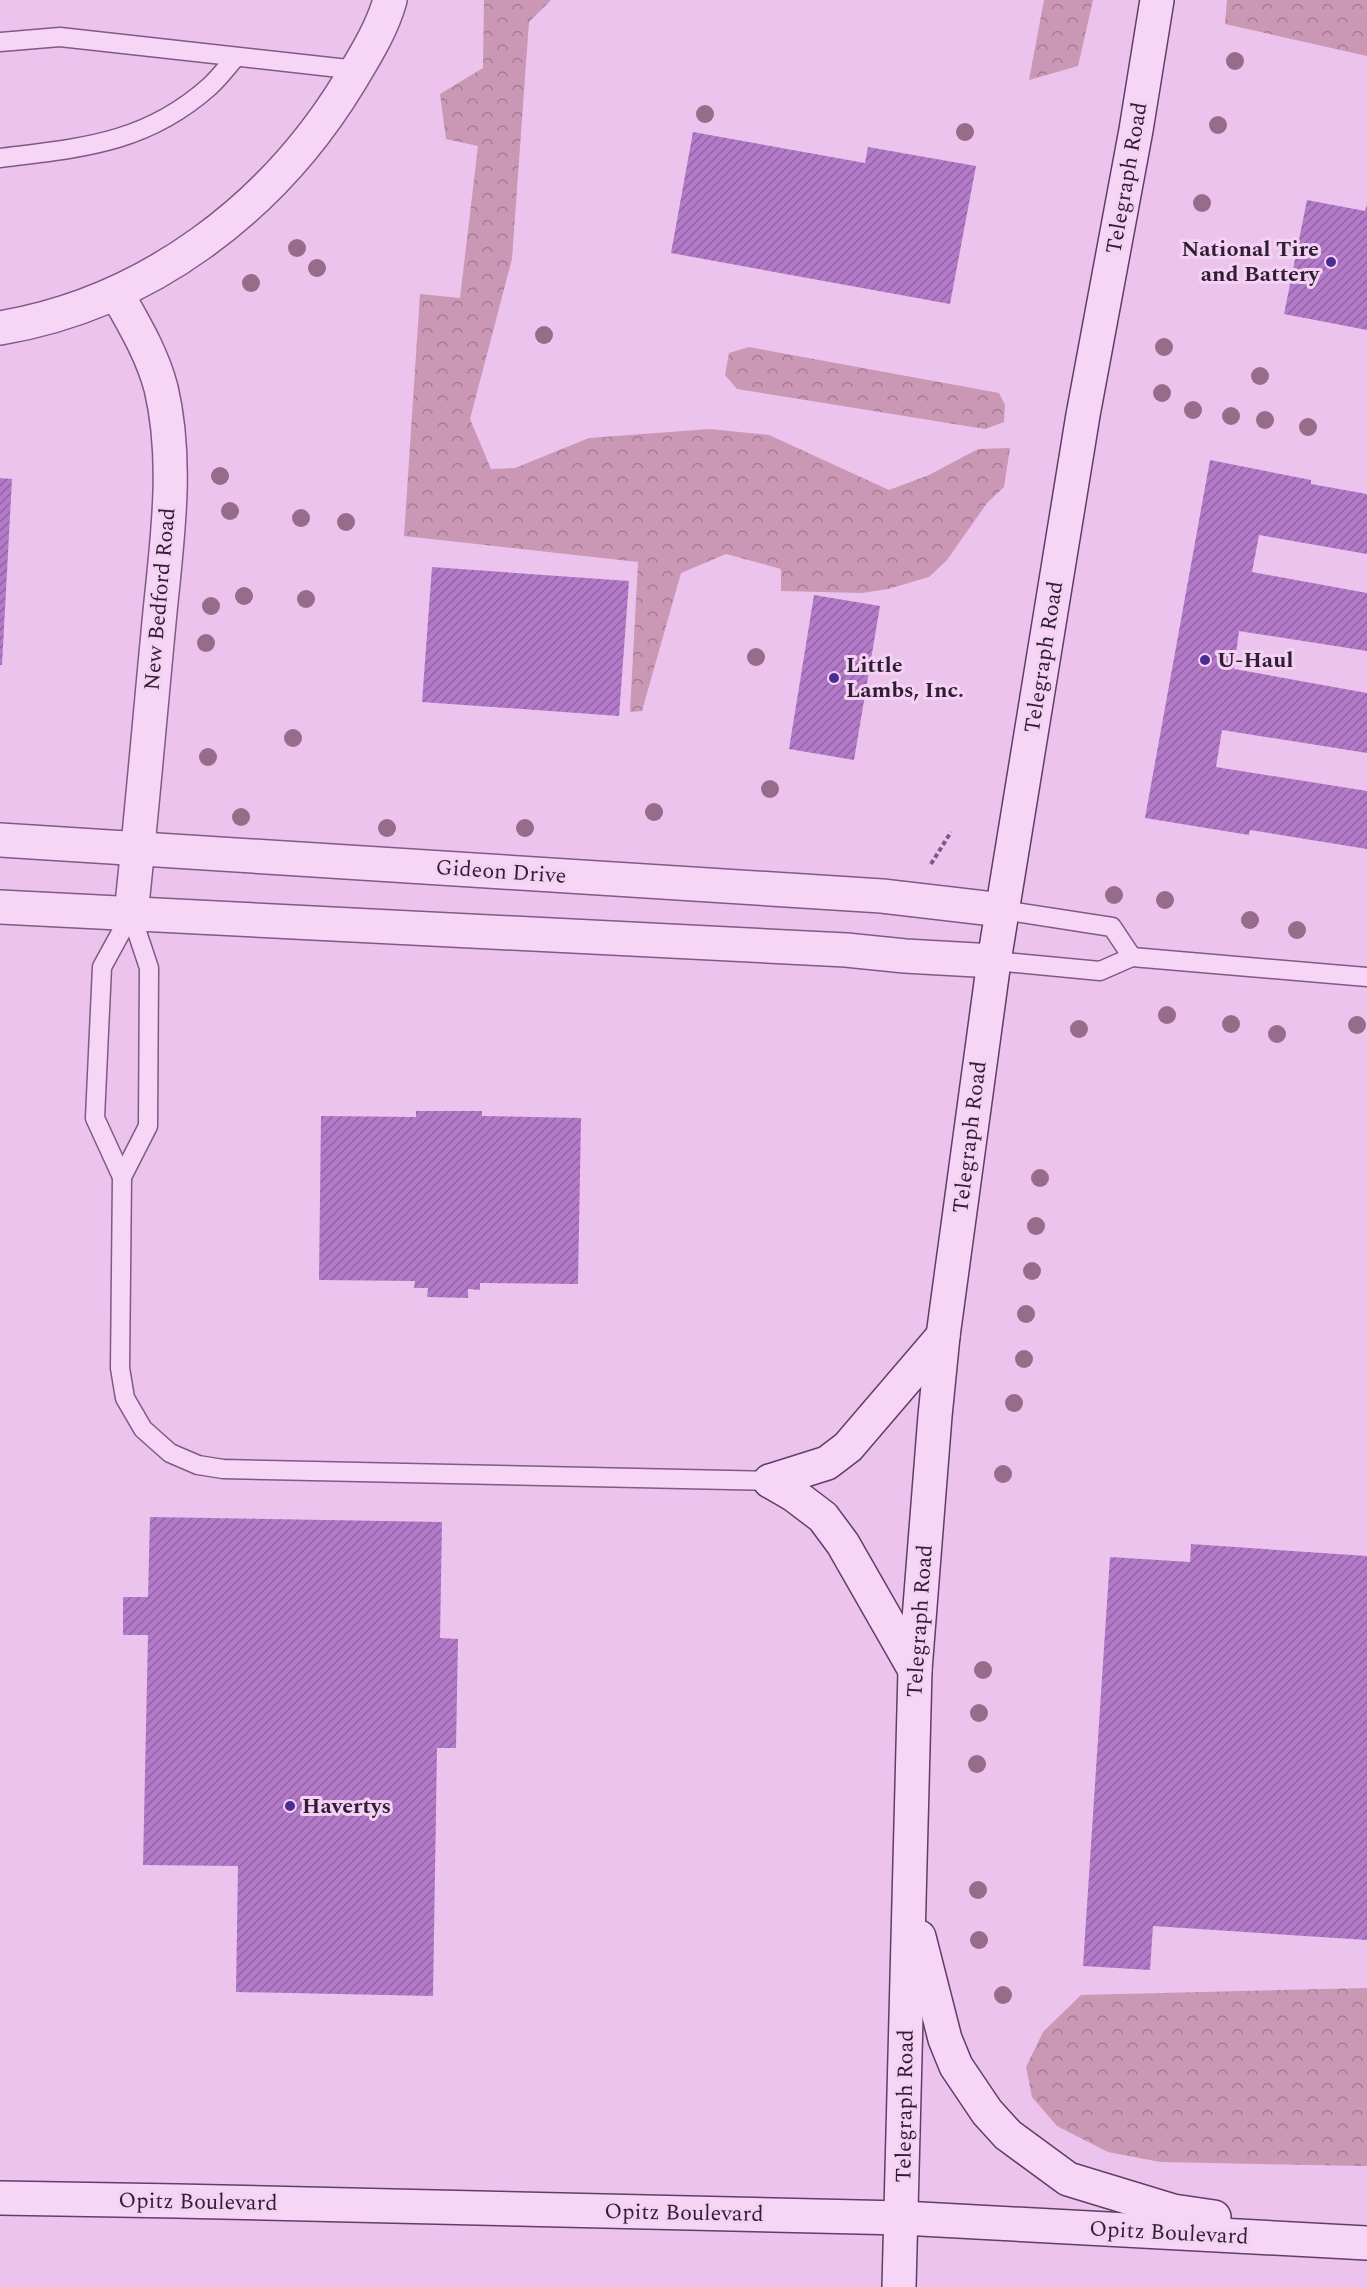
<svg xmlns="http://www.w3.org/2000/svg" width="1367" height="2287" viewBox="0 0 1367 2287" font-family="Spectral,serif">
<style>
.forest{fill:url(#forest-crowns)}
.building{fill:url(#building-hatch)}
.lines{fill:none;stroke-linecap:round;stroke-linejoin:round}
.service-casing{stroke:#7e5a85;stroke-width:21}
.minor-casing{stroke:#7e5a85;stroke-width:36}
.tertiary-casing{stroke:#7e5a85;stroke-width:36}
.secondary-casing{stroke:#5f3e67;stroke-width:36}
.path{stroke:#7e5a85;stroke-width:4;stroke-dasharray:4.5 3;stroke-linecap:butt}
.service{stroke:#f7d5f7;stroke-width:18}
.minor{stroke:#f7d5f7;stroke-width:33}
.tertiary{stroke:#f7d5f7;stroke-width:33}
.secondary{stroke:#f7d5f7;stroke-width:33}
.tree{fill:#976c8a}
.poi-dot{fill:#4b2d92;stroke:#f4d2f3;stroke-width:2}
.labels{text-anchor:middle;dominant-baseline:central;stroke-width:6;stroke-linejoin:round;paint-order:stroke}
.street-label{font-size:22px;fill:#311e36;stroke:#f4d2f3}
.poi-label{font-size:22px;font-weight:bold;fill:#311e36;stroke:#f4d2f3;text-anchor:start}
</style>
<defs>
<pattern id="forest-crowns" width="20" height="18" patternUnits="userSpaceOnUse" patternTransform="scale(1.5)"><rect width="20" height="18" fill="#ca97b4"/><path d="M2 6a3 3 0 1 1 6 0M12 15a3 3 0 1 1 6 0" fill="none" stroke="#a57b93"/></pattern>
<pattern id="building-hatch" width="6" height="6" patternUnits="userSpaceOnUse" patternTransform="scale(1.5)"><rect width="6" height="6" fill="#b37ac9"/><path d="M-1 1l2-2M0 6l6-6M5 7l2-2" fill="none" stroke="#9263a4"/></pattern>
</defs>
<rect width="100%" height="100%" fill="#ecc3ec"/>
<g class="forest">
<path d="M484 0H551L529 22 512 259 470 419 491 469 515 468 589 438 710 429 769 435 889 490 929 475 978 449 1010 448 1004 487 987 503 947 560 929 577 888 589 862 593 781 591V569L726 554 681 573 642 711 630 712 638 562 404 536 420 294 460 298 478 146 446 139 440 94 483 68Z"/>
<path d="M1044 0H1093L1078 66 1029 80Z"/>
<path d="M1227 0H1367V56L1225 24Z"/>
<path d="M749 347 999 393 1005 405 1004 422 985 429 737 389 725 375 729 353Z"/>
<path d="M1367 1988V2166L1160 2162 1108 2152 1057 2126 1032 2097 1026 2067 1043 2032 1081 1995Z"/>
</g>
<g class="building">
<path d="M693 132 865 163 868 147 976 166 950 304 671 253Z"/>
<path d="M1307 200 1365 211 1367 205V330L1284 314Z"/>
<path d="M1210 460 1311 480V484L1367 494V554L1259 535 1252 572 1367 593V651L1239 631 1234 669 1367 693V753L1222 730 1216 767 1367 791V849L1250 830 1249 835 1145 818Z"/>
<path d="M0 478 12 479 2 665H0Z"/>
<path d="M432 567 629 581 619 716 422 702Z"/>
<path d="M814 595 880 606 854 760 789 749Z"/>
<path d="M416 1111H482V1116L581 1118 578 1284 480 1283V1290L468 1289V1298L427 1297 428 1288H414L415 1281 319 1280 321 1116 416 1117Z"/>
<path d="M150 1517 442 1522 440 1638 458 1639 456 1748H437L433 1996 236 1992 238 1866 143 1865 148 1635H123V1597H148Z"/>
<path d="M1191 1544 1367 1556V1940L1153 1926 1150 1970 1083 1966 1110 1557 1190 1562Z"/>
</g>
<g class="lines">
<g class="service-casing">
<g id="service">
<path d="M0 42 60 37 357 70"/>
<path d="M0 158C80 148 145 144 209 87 219 78 227 67 236 57"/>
<path d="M1002 910 1112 927 1132 957"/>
<path d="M131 914 102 967 95 1118 122 1177 120 1368 125 1398 143 1429 170 1453 198 1465 223 1469 770 1481"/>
<path d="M994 961 1100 971 1132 957 1367 977"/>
<path d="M122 1177 148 1126 149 968 131 914"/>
</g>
</g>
<g class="minor-casing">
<path id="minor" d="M117 294C134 324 152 354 161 388 180 468 165 553 158 633 149 727 141 821 131 914"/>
</g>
<g class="tertiary-casing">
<g id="tertiary">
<path d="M0 328C148 303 273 208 350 81 365 56 382 29 390 0"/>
<path d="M0 840 882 896 1002 910"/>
<path d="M0 907 846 950 905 956 994 961"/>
</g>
</g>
<g class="secondary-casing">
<g id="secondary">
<path d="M770 1481 794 1495 823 1517 843 1544 915 1670"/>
<path d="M770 1481 827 1463 848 1447 943 1336"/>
<path d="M919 1937 945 2039 956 2066 987 2112 1008 2135 1068 2179 1173 2211 1214 2217"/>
<path d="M0 2198 177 2201 902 2218 1367 2243"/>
<path d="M899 2287 915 1670 935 1416 943 1336 994 961 1083 415 1136 130 1157 0"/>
</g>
</g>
<path class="path" d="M931 864 951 832"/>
<use href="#service" class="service"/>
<use href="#minor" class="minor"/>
<use href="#tertiary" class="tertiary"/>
<use href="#secondary" class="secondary"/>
</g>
<g class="tree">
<circle cx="1235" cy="61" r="9"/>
<circle cx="705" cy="114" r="9"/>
<circle cx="1218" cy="125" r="9"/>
<circle cx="965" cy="132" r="9"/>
<circle cx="1202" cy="203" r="9"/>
<circle cx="297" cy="248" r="9"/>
<circle cx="317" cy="268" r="9"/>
<circle cx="251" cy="283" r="9"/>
<circle cx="544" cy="335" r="9"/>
<circle cx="1164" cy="347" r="9"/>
<circle cx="1260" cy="376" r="9"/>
<circle cx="1162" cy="393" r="9"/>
<circle cx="1193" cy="410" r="9"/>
<circle cx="1231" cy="416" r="9"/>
<circle cx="1265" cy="420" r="9"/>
<circle cx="1308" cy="427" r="9"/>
<circle cx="220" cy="476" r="9"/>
<circle cx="230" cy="511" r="9"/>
<circle cx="301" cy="518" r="9"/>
<circle cx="346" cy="522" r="9"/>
<circle cx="244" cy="596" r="9"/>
<circle cx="306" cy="599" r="9"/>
<circle cx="211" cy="606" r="9"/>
<circle cx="206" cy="643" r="9"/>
<circle cx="756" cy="657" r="9"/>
<circle cx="293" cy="738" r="9"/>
<circle cx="208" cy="757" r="9"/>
<circle cx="770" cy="789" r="9"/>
<circle cx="654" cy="812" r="9"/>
<circle cx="241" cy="817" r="9"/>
<circle cx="387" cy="828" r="9"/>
<circle cx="525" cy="828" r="9"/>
<circle cx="1114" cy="895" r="9"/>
<circle cx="1165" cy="900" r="9"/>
<circle cx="1250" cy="920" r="9"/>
<circle cx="1297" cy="930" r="9"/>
<circle cx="1167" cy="1015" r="9"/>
<circle cx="1231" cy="1024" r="9"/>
<circle cx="1357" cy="1025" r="9"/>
<circle cx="1079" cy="1029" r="9"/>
<circle cx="1277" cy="1034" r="9"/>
<circle cx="1040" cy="1178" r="9"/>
<circle cx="1036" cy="1226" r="9"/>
<circle cx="1032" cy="1271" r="9"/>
<circle cx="1026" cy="1314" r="9"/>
<circle cx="1024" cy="1359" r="9"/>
<circle cx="1014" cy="1403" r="9"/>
<circle cx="1003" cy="1474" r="9"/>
<circle cx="983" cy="1670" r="9"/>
<circle cx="979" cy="1713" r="9"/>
<circle cx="977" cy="1764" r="9"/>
<circle cx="978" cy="1890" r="9"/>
<circle cx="979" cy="1940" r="9"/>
<circle cx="1003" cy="1995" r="9"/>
</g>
<g class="poi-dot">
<circle cx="1331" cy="262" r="6"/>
<circle cx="1205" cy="660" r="6"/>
<circle cx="834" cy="678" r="6"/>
<circle cx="290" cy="1806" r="6"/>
</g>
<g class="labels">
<g class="street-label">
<text transform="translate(1127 178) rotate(-80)">Telegraph Road</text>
<text transform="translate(160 599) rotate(-85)">New Bedford Road</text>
<text transform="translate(1044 657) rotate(-81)">Telegraph Road</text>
<text transform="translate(501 872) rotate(4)">Gideon Drive</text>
<text transform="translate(970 1137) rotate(-83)">Telegraph Road</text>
<text transform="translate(920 1621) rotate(-86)">Telegraph Road</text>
<text transform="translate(905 2106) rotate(-89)">Telegraph Road</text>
<text transform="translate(198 2202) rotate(1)">Opitz Boulevard</text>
<text transform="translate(684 2213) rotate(1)">Opitz Boulevard</text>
<text transform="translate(1169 2233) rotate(3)">Opitz Boulevard</text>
</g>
<g class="poi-label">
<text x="1319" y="249" text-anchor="end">National Tire<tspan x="1319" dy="25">and Battery</tspan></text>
<text x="1217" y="660">U-Haul</text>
<text x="846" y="665">Little<tspan x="846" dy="25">Lambs, Inc.</tspan></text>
<text x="302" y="1806">Havertys</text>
</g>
</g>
</svg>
